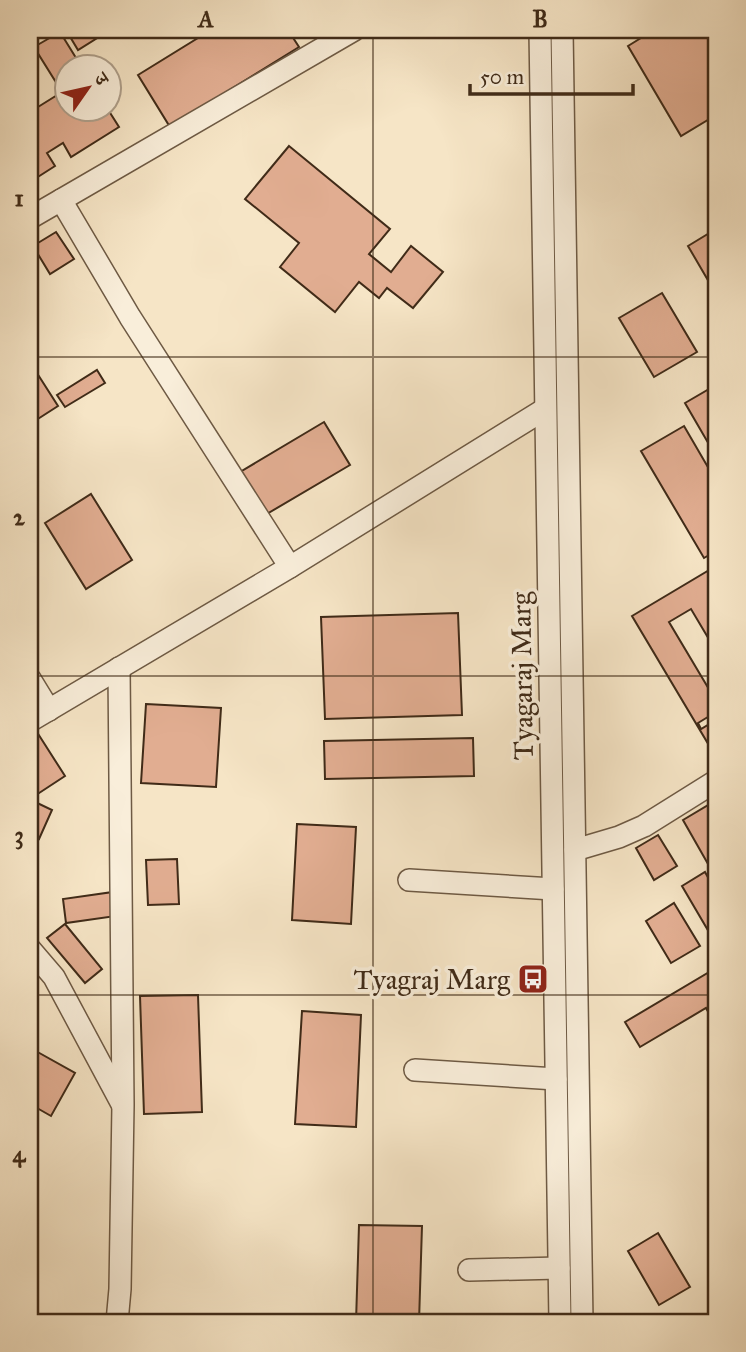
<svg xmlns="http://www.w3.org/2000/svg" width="746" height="1352" viewBox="0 0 746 1352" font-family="'IM FELL Great Primer','Noto Serif Devanagari',serif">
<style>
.building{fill:#e1ad91;stroke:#402b18;stroke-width:2}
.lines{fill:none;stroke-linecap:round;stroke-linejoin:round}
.minor-casing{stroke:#6e5a44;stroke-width:24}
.minor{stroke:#f9eeda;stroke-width:21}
.grid{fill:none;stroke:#402b18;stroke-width:2;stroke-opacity:0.55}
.labels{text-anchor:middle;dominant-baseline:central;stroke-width:7;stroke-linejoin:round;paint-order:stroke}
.street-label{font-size:28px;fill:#402b18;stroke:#f9eeda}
.poi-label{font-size:28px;fill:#402b18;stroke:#f9eeda;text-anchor:end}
.neatline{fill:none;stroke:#402b18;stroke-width:2.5}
.grid-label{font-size:23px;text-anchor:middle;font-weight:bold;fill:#402b18}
</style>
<rect width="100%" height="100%" fill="#f6e5c6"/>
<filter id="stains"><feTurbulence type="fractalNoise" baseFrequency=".00286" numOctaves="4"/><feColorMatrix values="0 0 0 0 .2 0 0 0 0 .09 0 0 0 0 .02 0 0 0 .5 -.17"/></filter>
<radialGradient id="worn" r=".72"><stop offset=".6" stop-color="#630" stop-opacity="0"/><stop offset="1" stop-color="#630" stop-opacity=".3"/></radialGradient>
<g class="building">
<path d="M66 30H110L78 50Z"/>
<path d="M211 30H288L299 47 170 127 138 75Z"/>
<path d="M605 30H635V33L605 34Z"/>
<path d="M654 30H716V115L681 136 628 46Z"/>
<path d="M60 32 81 66H66V108H107L119 127 71 157 63 143 47 153 55 166 30 182V112L62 92 34 47Z"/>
<path d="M289 146 390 229 369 254 391 272 411 246 443 272 413 308 387 288 379 298 359 282 335 312 280 267 299 243 245 199Z"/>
<path d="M716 229V294L688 246Z"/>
<path d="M56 232 74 259 50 274 33 246Z"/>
<path d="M662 293 697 352 654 377 619 318Z"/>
<path d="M35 370 58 406 30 424V373Z"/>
<path d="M97 370 105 383 65 407 57 395Z"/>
<path d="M716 385V452L714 453 685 403Z"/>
<path d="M324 422 350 465 260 518 235 475Z"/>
<path d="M684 426 716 481V551L704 558 641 451Z"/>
<path d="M91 494 132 560 86 589 45 523Z"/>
<path d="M716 566V651L691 609 669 622 716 701V712L698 723 701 729 716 720V757L632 616Z"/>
<path d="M458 613 462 715 325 719 321 617Z"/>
<path d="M146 704 221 708 216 787 141 783Z"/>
<path d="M35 729 65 776 30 799V733Z"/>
<path d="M473 738 474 776 325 779 324 741Z"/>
<path d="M31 800 52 810 39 839 30 834Z"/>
<path d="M710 804 716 815V878L683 820Z"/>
<path d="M297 824 356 827 351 924 292 920Z"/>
<path d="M658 835 677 866 654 880 636 848Z"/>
<path d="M177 859 179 904 148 905 146 860Z"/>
<path d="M705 872 716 892V944L682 886Z"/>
<path d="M113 892 116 916 66 923 63 899Z"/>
<path d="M674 903 700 946 671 963 646 921Z"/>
<path d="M65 924 102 969 85 983 47 938Z"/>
<path d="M716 968V1026L706 1008 640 1047 625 1022Z"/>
<path d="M198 995 202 1112 144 1114 140 996Z"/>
<path d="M302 1011 361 1015 356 1127 295 1124Z"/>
<path d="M34 1050 75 1073 51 1116 30 1104V1058Z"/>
<path d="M359 1225 422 1226 419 1322H356Z"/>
<path d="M658 1233 690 1287 659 1305 628 1251Z"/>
</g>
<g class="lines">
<g class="minor-casing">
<g id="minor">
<path d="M540 30 560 1322"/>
<path d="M562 30 582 1322"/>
<path d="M61 200 130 317 290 567"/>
<path d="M30 218 354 30"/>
<path d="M30 679 49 710"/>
<path d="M30 721 290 567 545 409"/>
<path d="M575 850 619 837 644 826 716 781"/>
<path d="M409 880 553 889"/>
<path d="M30 949 54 977 122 1104"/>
<path d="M415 1070 556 1079"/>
<path d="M469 1270 559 1268"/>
<path d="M117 1322 120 1289 123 1105 119 668"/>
</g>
</g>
<use href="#minor" class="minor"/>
</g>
<path class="grid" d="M373 30V1322M30 357H716M30 676H716M30 995H716"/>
<defs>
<g id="bus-square" transform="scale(1.575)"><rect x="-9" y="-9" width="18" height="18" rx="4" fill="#8f2418" stroke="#f9eeda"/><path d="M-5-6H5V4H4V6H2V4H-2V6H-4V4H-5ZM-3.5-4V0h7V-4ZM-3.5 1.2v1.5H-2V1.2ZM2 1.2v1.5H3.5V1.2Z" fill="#fff"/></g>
</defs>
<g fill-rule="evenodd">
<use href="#bus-square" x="533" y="979"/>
</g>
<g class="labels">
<g class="street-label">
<text transform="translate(522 676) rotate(-91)">Tyagaraj Marg</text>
</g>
<g class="poi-label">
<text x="510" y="979">Tyagraj Marg</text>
</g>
</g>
<rect width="746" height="1352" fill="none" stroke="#f6e5c6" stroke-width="77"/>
<g transform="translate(88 88) rotate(56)"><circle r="33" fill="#f9eeda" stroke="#afa08c" stroke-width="2"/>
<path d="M0-5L12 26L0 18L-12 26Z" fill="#8f2418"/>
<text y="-10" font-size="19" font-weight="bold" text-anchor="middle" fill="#402b18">उ</text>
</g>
<path d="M470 84v10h163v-10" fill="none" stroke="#402b18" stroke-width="3.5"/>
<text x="480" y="84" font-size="21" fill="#402b18" stroke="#f9eeda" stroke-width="5" paint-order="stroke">50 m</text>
<rect x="38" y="38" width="670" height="1276" class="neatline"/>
<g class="grid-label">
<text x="206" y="27">A</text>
<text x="540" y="27">B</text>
<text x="19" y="206">1</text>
<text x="19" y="525">2</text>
<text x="19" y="843">3</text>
<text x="19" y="1162">4</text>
</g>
<rect width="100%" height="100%" filter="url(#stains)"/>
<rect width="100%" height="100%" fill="url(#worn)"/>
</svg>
